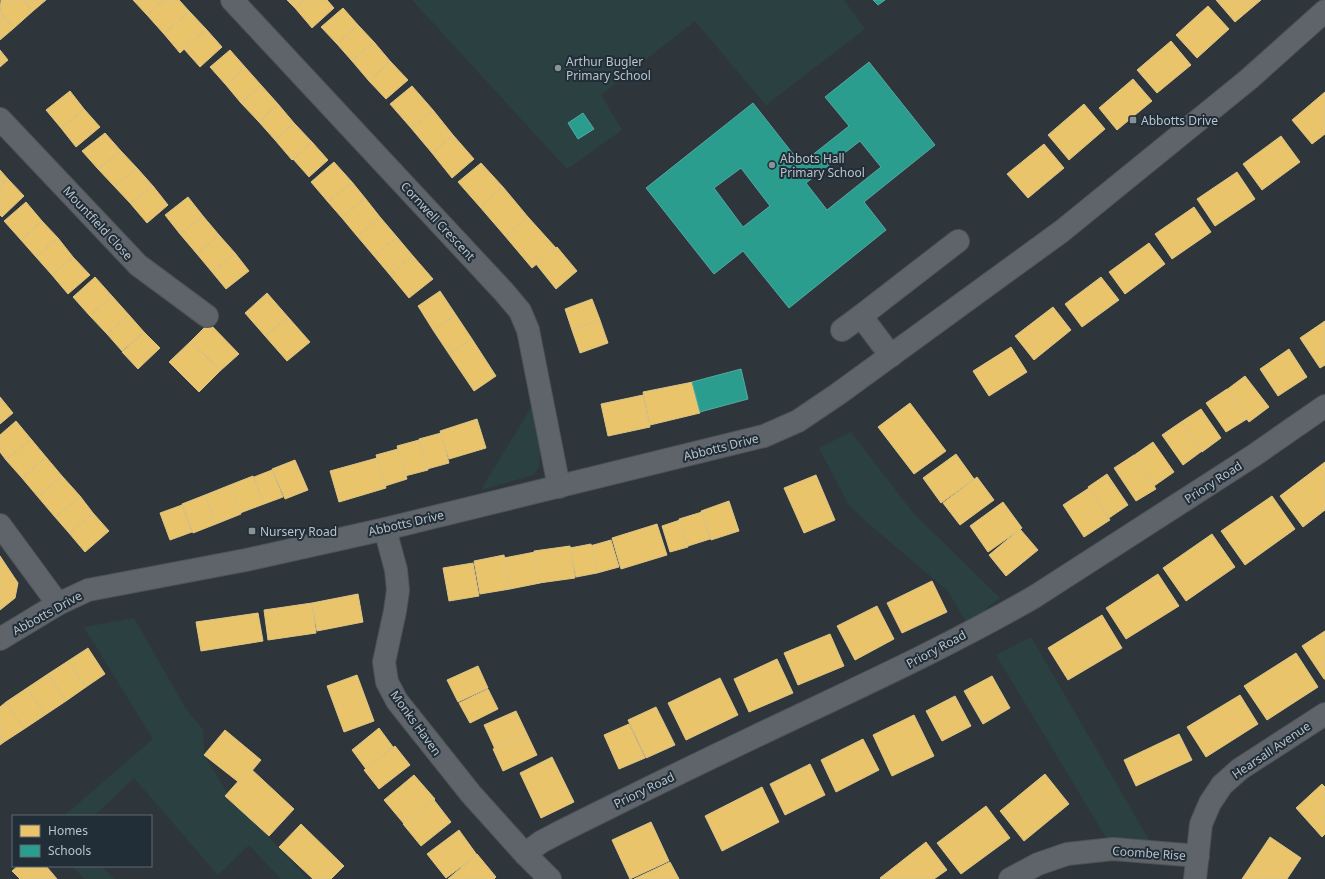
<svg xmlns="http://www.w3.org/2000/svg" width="1325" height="879" viewBox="0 0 1325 879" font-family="'Noto Sans',sans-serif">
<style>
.green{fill:#2b4141}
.homes{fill:#e9c46a;stroke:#dbc487}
.schools{fill:#2a9d8f;stroke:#55a8a1;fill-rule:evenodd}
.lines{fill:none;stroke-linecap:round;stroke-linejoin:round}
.minor-casing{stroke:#4c5256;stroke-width:24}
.minor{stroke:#5e646a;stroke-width:22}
.poi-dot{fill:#889299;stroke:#212d37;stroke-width:1.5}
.labels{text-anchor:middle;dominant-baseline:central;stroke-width:4;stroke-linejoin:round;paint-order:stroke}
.poi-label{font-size:12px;fill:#b9c3cb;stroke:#212d37;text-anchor:start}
.street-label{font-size:12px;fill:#b9c3cb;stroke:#212d37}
</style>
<rect width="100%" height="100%" fill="#2e363c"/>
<g class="green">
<path d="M412 0H844L865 29 766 105 695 21 601 95 622 130 567 169Z"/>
<path d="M532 406 540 452 539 466 533 475 481 490Z"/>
<path d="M851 432 913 513 1000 598 986 608 985 618 969 626 947 590 869 524 849 505 819 448Z"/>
<path d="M134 618 186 709 203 730 204 755 228 794 308 879H281L249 845 218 875 134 778 94 816H64L153 739 84 627Z"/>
<path d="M1031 637 1149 840 1113 849 996 655Z"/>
<path d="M72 866H101L114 879H85Z"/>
</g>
<g class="homes">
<path d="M1 0H23L33 11 14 28 0 12Z"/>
<path d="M23 0H46L33 11Z"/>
<path d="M133 0H164L147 15Z"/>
<path d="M164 0H179L189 11 164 34 147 15Z"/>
<path d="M287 0H304L295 8Z"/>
<path d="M304 0H327L334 8 312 28 295 8Z"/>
<path d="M1216 0H1261L1235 22Z"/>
<path d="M1208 6 1229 29 1197 58 1176 35Z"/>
<path d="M343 8 358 25 337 44 321 27Z"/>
<path d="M189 11 206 29 180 53 164 34Z"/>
<path d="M0 12 14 28 0 40Z"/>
<path d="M358 25 374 42 352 61 337 44Z"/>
<path d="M206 29 222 47 200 67 184 49Z"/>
<path d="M1171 41 1191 65 1157 93 1137 70Z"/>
<path d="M374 42 390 61 369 81 352 61Z"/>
<path d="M0 50 8 60 0 67Z"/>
<path d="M230 50 245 67 226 85 210 67Z"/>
<path d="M390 61 408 80 386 99 369 81Z"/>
<path d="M245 67 261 85 241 103 226 85Z"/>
<path d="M1133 79 1152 101 1117 130 1099 108Z"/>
<path d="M261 85 278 104 259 122 241 103Z"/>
<path d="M412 86 433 110 411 128 390 104Z"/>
<path d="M70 91 84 109 61 128 46 110Z"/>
<path d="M1325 92V134L1312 144 1292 120Z"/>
<path d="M278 104 294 123 275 140 259 122Z"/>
<path d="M1084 104 1105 129 1069 160 1048 135Z"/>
<path d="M84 109 100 127 76 147 61 128Z"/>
<path d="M433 110 453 135 432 153 411 128Z"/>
<path d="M294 123 312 142 292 160 275 140Z"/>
<path d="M105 133 121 151 98 169 82 151Z"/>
<path d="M453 135 474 159 452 178 432 153Z"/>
<path d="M1281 136 1300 162 1262 190 1243 164Z"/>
<path d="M312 142 328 160 309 177 293 159Z"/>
<path d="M1044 144 1064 168 1028 198 1007 174Z"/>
<path d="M121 151 137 168 114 186 98 169Z"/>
<path d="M334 162 352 182 328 202 311 182Z"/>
<path d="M481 163 503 187 480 207 458 182Z"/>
<path d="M137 168 153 186 130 203 114 186Z"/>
<path d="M0 170 8 179 0 186Z"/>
<path d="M1237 172 1255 199 1215 226 1197 199Z"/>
<path d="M8 179 24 196 2 217 0 215V186Z"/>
<path d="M352 182 365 198 342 218 328 202Z"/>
<path d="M153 186 168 205 147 223 130 203Z"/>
<path d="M503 187 528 217 505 236 480 207Z"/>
<path d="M188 197 203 216 180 234 165 215Z"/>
<path d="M365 198 380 217 357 236 342 218Z"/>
<path d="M26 202 42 221 21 240 4 221Z"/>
<path d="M1194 207 1211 232 1172 259 1155 234Z"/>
<path d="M203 216 219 235 197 254 180 234Z"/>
<path d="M380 217 397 237 374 256 357 236Z"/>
<path d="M528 217 556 248 532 268 505 236Z"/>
<path d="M42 221 58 238 36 257 21 240Z"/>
<path d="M219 235 235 253 212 272 197 254Z"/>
<path d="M397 237 413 256 390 275 374 256Z"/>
<path d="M58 238 73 257 52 275 36 257Z"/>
<path d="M1149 243 1165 264 1125 294 1109 272Z"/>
<path d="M557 247 577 271 556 289 536 264Z"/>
<path d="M235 253 249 271 226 289 212 272Z"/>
<path d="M413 256 433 279 409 298 390 275Z"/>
<path d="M73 257 90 275 68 294 52 275Z"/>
<path d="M95 277 112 296 90 316 73 297Z"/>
<path d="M1101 277 1119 300 1082 327 1065 304Z"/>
<path d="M440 291 456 315 433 330 418 306Z"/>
<path d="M267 293 288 317 265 336 245 313Z"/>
<path d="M112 296 129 315 107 334 90 316Z"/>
<path d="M592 299 600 320 572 330 565 309Z"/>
<path d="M1053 307 1071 330 1034 360 1015 336Z"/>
<path d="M129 315 144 332 122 351 107 334Z"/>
<path d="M456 315 472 339 449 354 433 330Z"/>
<path d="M288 317 310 342 287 361 265 336Z"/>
<path d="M600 320 608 343 580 353 572 330Z"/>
<path d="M1325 321V365L1320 368 1300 338Z"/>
<path d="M209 323 239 354 220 371 191 341Z"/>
<path d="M144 332 160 348 138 369 122 352Z"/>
<path d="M472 339 496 376 474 391 449 354Z"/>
<path d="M191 341 220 371 199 392 169 362Z"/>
<path d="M1011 347 1027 372 989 396 973 371Z"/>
<path d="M1289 349 1307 377 1278 396 1260 369Z"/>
<path d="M1245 376 1269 407 1249 422 1225 391Z"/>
<path d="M693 382 700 413 650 425 643 392Z"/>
<path d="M1227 389 1247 419 1226 432 1206 403Z"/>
<path d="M643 395 650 427 608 436 601 404Z"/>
<path d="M0 397 13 413 0 424Z"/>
<path d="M910 403 946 451 914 474 878 427Z"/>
<path d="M1201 409 1221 438 1202 452 1181 422Z"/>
<path d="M477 419 486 448 449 459 440 431Z"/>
<path d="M16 421 31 439 6 460 0 452V435Z"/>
<path d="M1181 422 1202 451 1183 465 1162 435Z"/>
<path d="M441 433 449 463 427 469 419 439Z"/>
<path d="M31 439 46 457 22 478 6 460Z"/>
<path d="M419 440 428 470 405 476 397 446Z"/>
<path d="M1153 442 1174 472 1154 486 1133 456Z"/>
<path d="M398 449 407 479 385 486 376 455Z"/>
<path d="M956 454 974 479 941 503 923 478Z"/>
<path d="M1134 455 1156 489 1136 501 1114 468Z"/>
<path d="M46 457 62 476 38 497 22 478Z"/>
<path d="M377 458 386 488 339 502 330 471Z"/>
<path d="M295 460 308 490 285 499 272 469Z"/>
<path d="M1325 462V510L1303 527 1280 496Z"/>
<path d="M272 470 283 497 264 504 254 477Z"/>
<path d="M1107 474 1128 505 1109 518 1088 487Z"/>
<path d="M816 475 835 520 804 533 784 488Z"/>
<path d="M62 476 80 496 55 517 38 497Z"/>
<path d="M253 476 264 504 240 513 230 485Z"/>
<path d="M977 477 994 500 960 525 943 503Z"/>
<path d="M230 485 241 514 216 524 205 495Z"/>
<path d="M1089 488 1110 520 1084 537 1063 505Z"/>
<path d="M205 495 216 524 193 533 182 504Z"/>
<path d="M80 496 93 513 69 533 55 517Z"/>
<path d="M1272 496 1295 529 1245 565 1221 531Z"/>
<path d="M729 501 739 531 711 540 701 511Z"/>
<path d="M1003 502 1022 528 988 552 970 526Z"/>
<path d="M182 505 192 532 170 540 160 513Z"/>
<path d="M702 512 710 539 688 546 679 519Z"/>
<path d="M93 513 109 531 85 552 69 533Z"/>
<path d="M680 520 688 547 670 552 662 526Z"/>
<path d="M657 524 667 555 621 569 612 538Z"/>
<path d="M1020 529 1038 550 1006 576 989 555Z"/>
<path d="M1212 534 1235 567 1186 601 1163 568Z"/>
<path d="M611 540 619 567 597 573 590 546Z"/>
<path d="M591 544 597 573 576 577 570 548Z"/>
<path d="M570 546 575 578 539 583 534 551Z"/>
<path d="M535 552 540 583 510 589 504 558Z"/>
<path d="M504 555 510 589 480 594 474 561Z"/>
<path d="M0 556 18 583 15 598 0 610Z"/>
<path d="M473 563 479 596 449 601 443 568Z"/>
<path d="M1158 574 1179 606 1126 639 1106 608Z"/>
<path d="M932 581 947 612 902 633 887 603Z"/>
<path d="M358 594 363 622 317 631 312 603Z"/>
<path d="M312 603 316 633 268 640 264 610Z"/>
<path d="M877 606 894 639 855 660 837 626Z"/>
<path d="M258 613 263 641 201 651 196 622Z"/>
<path d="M1102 615 1122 648 1068 680 1048 648Z"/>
<path d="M1325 631V679H1324L1302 646Z"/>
<path d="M830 634 844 666 798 685 784 653Z"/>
<path d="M88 648 105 674 86 687 68 661Z"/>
<path d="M1296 653 1318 687 1267 720 1244 686Z"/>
<path d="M777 659 793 693 749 712 734 679Z"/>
<path d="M68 661 86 687 66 701 48 674Z"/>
<path d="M478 666 488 688 458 702 447 680Z"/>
<path d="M48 674 66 701 45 715 27 688Z"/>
<path d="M357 675 374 721 344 732 327 686Z"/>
<path d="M992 676 1010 708 983 724 964 691Z"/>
<path d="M720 678 738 715 686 740 668 703Z"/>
<path d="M27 688 45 715 24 729 6 702Z"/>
<path d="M488 689 498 709 470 723 459 703Z"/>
<path d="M1240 695 1258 724 1206 757 1187 727Z"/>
<path d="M955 696 971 726 942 741 926 711Z"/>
<path d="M6 702 24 729 4 742 0 736V707Z"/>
<path d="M656 707 675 745 646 758 628 720Z"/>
<path d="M516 711 527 734 495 749 484 725Z"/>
<path d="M914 715 934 756 892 776 873 735Z"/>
<path d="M629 724 645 758 619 769 604 735Z"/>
<path d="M379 728 393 747 366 769 352 750Z"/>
<path d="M225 730 261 760 241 784 204 755Z"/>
<path d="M527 734 537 755 503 771 493 749Z"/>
<path d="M1179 734 1192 760 1136 786 1124 760Z"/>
<path d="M0 736 4 742 0 745Z"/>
<path d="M863 739 879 770 836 792 821 760Z"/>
<path d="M395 746 410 765 379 789 364 770Z"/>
<path d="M552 757 574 802 541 818 520 773Z"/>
<path d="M810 764 825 795 785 815 770 784Z"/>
<path d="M250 768 294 809 269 836 225 796Z"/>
<path d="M1045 774 1069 804 1024 841 1000 811Z"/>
<path d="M414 775 435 799 405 825 384 800Z"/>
<path d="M1322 784 1325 787V834L1322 837 1296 808Z"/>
<path d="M762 787 779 822 722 851 705 816Z"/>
<path d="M434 800 451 822 421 846 403 824Z"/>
<path d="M986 806 1010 838 961 874 937 843Z"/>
<path d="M651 822 669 861 630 879 612 840Z"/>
<path d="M301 824 344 866 331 879H313L279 847Z"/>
<path d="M459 830 477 855 446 878 427 854Z"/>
<path d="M1270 837 1301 858 1287 879H1242Z"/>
<path d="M926 842 947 870 934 879H881L880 878Z"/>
<path d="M477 854 496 877 494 879H448Z"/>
<path d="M670 862 679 879H634Z"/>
<path d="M18 866H46L52 873 46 879H20L12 871Z"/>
<path d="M52 873 57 879H46Z"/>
</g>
<g class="schools">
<path d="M873 0H885L878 5Z"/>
<path d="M869 62 935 145 864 202 886 230 789 308 743 251 714 274 646 188 753 103 801 164 849 126 825 97ZM860 141 881 167 827 210 806 183ZM741 168 770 206 743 227 714 188Z"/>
<path d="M583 113 594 129 578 139 568 123Z"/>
<path d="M741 369 748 399 700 412 692 382Z"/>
</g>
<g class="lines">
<g class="minor-casing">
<g id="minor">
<path d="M232 0 504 292 520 311 528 330 559 487"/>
<path d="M0 119 138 265 207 316"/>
<path d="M842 330 861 316"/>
<path d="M891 356 861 316 958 241"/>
<path d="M0 525 58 604"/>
<path d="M385 529 396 570 398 590 395 611 384 662 387 682 397 701 471 794 525 854 550 879"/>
<path d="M0 639 58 604 88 590 246 560 385 529 764 436 798 421 838 394 1062 231 1249 79 1325 11"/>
<path d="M525 854 541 842 558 833C622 801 687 769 752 738 846 693 942 650 1034 597L1253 456 1325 406"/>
<path d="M1010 879 1038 864 1067 854 1113 849 1198 856"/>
<path d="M1195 879 1201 824 1210 803 1222 785 1240 769 1325 714"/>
</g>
</g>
<use href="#minor" class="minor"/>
</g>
<g class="poi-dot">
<circle cx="558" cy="68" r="4"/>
<rect x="1129" y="116" width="8" height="8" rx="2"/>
<circle cx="772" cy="165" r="4"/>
<rect x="248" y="527" width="8" height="8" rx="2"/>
</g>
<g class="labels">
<g class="poi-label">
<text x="566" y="61">Arthur Bugler<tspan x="566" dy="14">Primary School</tspan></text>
<text x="1141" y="120">Abbotts Drive</text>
<text x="780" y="158">Abbots Hall<tspan x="780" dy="14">Primary School</tspan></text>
<text x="260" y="531">Nursery Road</text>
</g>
<g class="street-label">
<text transform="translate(438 221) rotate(47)">Cornwell Crescent</text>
<text transform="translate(98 223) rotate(47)">Mountfield Close</text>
<text transform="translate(721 447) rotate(-14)">Abbotts Drive</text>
<text transform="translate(1213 482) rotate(-33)">Priory Road</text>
<text transform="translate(406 523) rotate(-13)">Abbotts Drive</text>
<text transform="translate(47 613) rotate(-29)">Abbotts Drive</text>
<text transform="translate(936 649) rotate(-28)">Priory Road</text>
<text transform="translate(416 723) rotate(54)">Monks Haven</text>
<text transform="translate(1271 750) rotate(-34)">Hearsall Avenue</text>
<text transform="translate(644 790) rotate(-26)">Priory Road</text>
<text transform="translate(1149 853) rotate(4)">Coombe Rise</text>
</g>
</g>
<rect x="12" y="815" width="140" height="52" fill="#212d37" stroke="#5e6972"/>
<rect x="20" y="825" width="20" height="12" fill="#e9c46a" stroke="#5e6972"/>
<text x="48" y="835" font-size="12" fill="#b9c3cb">Homes</text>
<rect x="20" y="845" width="20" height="12" fill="#2a9d8f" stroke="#5e6972"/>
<text x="48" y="855" font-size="12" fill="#b9c3cb">Schools</text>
</svg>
